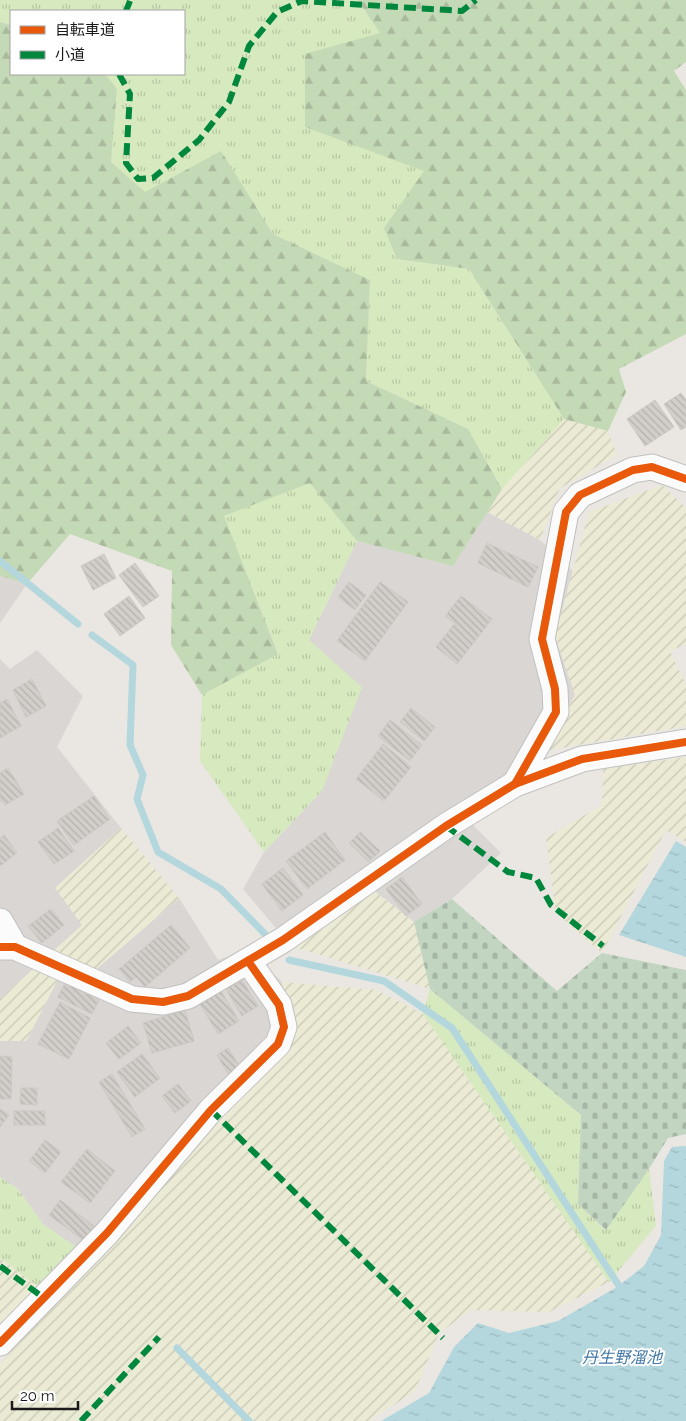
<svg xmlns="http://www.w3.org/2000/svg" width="686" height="1421" viewBox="0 0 686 1421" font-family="Raleway,'Noto Sans JP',sans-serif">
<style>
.residential{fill:#d9d6d4}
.farmland{fill:url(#farmland-furrows)}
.grass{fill:url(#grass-tufts)}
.forest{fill:url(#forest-firs)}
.cemetery{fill:url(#cemetery-stones)}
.water{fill:url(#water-ripples)}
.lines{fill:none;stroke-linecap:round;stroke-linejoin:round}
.stream{stroke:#b4d7de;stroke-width:7}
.building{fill:url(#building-back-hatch);stroke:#cdc8c4}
.street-casing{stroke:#c2c0be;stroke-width:27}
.street{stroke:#fcfbfb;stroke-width:25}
.quiet{stroke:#00873e;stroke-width:6;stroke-dasharray:12 6;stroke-linecap:butt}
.cycleway-casing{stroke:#fff;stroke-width:11}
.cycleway{stroke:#e8590c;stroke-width:8}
.labels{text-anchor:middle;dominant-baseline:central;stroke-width:4;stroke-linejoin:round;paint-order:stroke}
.water-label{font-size:16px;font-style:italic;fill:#4176a5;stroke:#fff}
</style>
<defs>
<pattern id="farmland-furrows" width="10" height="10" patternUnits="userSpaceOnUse" patternTransform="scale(1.25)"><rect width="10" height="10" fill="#ebead4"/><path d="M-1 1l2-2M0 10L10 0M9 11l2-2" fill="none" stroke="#c9c8b5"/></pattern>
<pattern id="grass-tufts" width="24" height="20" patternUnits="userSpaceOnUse" patternTransform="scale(1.25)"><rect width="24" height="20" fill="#d7e9be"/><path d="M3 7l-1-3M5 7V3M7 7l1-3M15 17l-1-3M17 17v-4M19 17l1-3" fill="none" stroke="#b8c7a3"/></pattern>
<pattern id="forest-firs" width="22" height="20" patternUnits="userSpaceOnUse" patternTransform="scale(1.25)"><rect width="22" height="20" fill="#c4d9b5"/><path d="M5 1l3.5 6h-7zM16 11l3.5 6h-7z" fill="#a8ba9b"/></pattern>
<pattern id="cemetery-stones" width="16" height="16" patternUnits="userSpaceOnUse" patternTransform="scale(1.25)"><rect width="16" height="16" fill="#c1d5c0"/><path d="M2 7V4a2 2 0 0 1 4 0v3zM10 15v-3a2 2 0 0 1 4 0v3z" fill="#a5b6a4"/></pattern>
<pattern id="water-ripples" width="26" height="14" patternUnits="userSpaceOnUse" patternTransform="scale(1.25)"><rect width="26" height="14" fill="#b4d7de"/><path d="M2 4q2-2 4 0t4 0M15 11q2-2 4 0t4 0" fill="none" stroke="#9ab8be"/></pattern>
<pattern id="building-back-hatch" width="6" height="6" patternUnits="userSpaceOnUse" patternTransform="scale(1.25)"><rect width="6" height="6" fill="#d2cfcb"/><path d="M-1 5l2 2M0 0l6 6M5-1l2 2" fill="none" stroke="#b4b1ae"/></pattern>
</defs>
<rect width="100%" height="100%" fill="#eae7e2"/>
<g class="residential">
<path d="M487 512 540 540 573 571 555 636 575 695 544 751 472 824 501 853 452 899 414 922 373 890 291 946 243 889 264 852 322 791 309 640 357 541 453 566Z"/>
<path d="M0 576 27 584 0 623Z"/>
<path d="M37 650 83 696 57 747 121 828 55 888 83 925 0 999V659L10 669Z"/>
<path d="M179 898 218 960 248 950 282 982 292 1040 93 1260 43 1224 17 1188 0 1177V1041H26L65 966 93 972Z"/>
</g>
<g class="farmland">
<path d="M564 419 608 431 617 455 560 488 540 540 487 512 502 489Z"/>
<path d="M662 485 686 508V644L670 651 686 685V726L544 751 575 695 555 636 589 512Z"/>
<path d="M686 757V842L666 830 602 953 556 913 546 838 602 805 603 769Z"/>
<path d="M121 828 179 898 93 972 65 966 26 1041H0V999L82 925 55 888Z"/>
<path d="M373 890 414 922 430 989 291 946Z"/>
<path d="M282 982 377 990 423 1014 609 1282 549 1312 471 1310 439 1333 415 1391 369 1421H0V1364L93 1260 206 1122 292 1040Z"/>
<path d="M0 1258 40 1288 0 1330Z"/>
</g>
<g class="grass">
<path d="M0 0H358L380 33 425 171 384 228 397 259 469 269 564 419 502 489 468 429 366 381 370 280 273 234 221 152 145 193 111 162 117 90 105 74H184V11H11V25L0 22Z"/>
<path d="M310 483 357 541 309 640 362 687 322 791 264 852 200 761 202 695 278 653 223 516Z"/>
<path d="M430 989 581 1115 578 1204 605 1230 649 1169 656 1226 609 1282 423 1014Z"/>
<path d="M0 1177 17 1188 43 1224 78 1248 40 1288 0 1258Z"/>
</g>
<g class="forest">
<path d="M358 0H686V62L674 71 686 90V334L619 369 626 392 608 431 564 419 469 269 397 259 384 228 424 171 305 127V54L380 33Z"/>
<path d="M0 22 11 25V74H105L117 89 111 162 145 192 221 151 273 234 370 280 366 381 468 429 502 489 453 566 357 541 310 483 224 516 278 654 202 695 171 645 172 571 70 534 27 584 0 576Z"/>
</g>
<path class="cemetery" d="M452 899 557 991 602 953 686 970V1134L668 1138 649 1169 606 1230 578 1204 581 1115 430 989 414 922Z"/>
<g class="water">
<path d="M676 841 686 847V957L619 935Z"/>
<path d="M686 1146V1421H381L429 1393 454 1347 478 1323 509 1333 558 1321 617 1287 644 1266 661 1235 664 1161 672 1147Z"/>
</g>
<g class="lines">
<g class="stream">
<path d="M0 561 78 624"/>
<path d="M92 635 133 665 130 745 143 775 137 799 158 852 221 889 265 934"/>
<path d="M289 960 384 981 452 1028 623 1292"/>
<path d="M177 1348 249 1421"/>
</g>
</g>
<g class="building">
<path d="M681 393 686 400V427L681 430 664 404Z"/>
<path d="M655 400 674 427 645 446 627 419Z"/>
<path d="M487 543 538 567 528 587 478 563Z"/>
<path d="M104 554 116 578 93 590 81 566Z"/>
<path d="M135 563 159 596 143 607 119 575Z"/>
<path d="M349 582 366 595 355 610 338 597Z"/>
<path d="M380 582 408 602 365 661 337 641Z"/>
<path d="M129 596 145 618 120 636 104 614Z"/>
<path d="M461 596 492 619 457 664 436 647 455 623 445 616Z"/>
<path d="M32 679 46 706 26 717 13 690Z"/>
<path d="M7 699 21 726 0 738V703Z"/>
<path d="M411 708 435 727 424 741 400 722Z"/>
<path d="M390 720 422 745 410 761 378 736Z"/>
<path d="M383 744 411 767 384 801 356 779Z"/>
<path d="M8 768 24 794 5 805 2 800 0 802V773Z"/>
<path d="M94 796 110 819 74 845 57 821Z"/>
<path d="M58 828 74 851 54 864 38 842Z"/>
<path d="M325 832 345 860 307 889 286 861Z"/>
<path d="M360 832 380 851 368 862 349 843Z"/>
<path d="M4 835 17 853 0 866V838Z"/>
<path d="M283 868 303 895 282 911 262 884Z"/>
<path d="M402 877 422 904 406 916 386 889Z"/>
<path d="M51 909 64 925 42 943 28 926Z"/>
<path d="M171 925 190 948 145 987 136 977 130 982 119 969Z"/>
<path d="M242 980 258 1006 242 1016 226 989Z"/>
<path d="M65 983 99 1000 92 1014 58 997Z"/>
<path d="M221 991 239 1021 218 1034 200 1004Z"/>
<path d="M60 1002 90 1018 69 1059 38 1044Z"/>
<path d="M185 1010 194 1041 152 1053 143 1023Z"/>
<path d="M128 1026 141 1043 119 1059 106 1043Z"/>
<path d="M228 1048 240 1067 228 1074 217 1055Z"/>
<path d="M142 1054 160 1078 135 1097 117 1072Z"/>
<path d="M0 1056 12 1057 11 1099H0Z"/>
<path d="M112 1074 145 1129 132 1137 99 1082Z"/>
<path d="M178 1084 191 1101 175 1113 162 1096Z"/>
<path d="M21 1088H37V1105L20 1104Z"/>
<path d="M0 1109 9 1115 0 1127Z"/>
<rect x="14" y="1111" width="31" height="14"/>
<path d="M45 1140 61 1152 45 1173 29 1161Z"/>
<path d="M87 1149 115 1171 90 1203 61 1182Z"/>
<path d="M60 1200 94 1226 83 1240 49 1215Z"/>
</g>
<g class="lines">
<g class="street-casing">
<g id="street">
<path d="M515 784 556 712 555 689 542 639 566 512 580 495 633 470 652 467 686 479"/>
<path d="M0 921 15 947"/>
<path d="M0 947H15L132 999 163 1002 188 996 283 940 446 826 515 784 582 759 686 742"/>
<path d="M0 1343 107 1233 211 1110 278 1044 284 1027 279 1005 248 961"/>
</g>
</g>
<use href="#street" class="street"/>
<g class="quiet">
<path d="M126 11 130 1"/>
<path d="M119 74 130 94 126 163 138 179 153 178 199 140 229 102 249 46 277 12 302 1 462 11 476 0"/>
<path d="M446 826 508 872 536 878 551 905 603 946"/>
<path d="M211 1110 443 1338"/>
<path d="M0 1266 44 1298"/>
<path d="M81 1421 159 1337"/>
</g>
<g class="cycleway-casing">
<g id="cycleway">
<path d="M515 784 556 712 555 689 542 639 566 512 580 495 633 470 652 467 686 479"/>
<path d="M0 947H15L132 999 163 1002 188 996 283 940 446 826 515 784 582 759 686 742"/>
<path d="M0 1343 107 1233 211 1110 278 1044 284 1027 279 1005 248 961"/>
</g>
</g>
<use href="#cycleway" class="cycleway"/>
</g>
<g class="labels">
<g class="water-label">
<text x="622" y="1357">丹生野溜池</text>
</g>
</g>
<rect x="10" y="10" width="175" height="65" fill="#ffffff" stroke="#a3a3a3"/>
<rect x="20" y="26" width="25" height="8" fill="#e8590c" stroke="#a3a3a3"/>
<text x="55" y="35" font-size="15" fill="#1a1a1a">自転車道</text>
<rect x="20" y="51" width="25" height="8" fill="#00873e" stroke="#a3a3a3"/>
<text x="55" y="60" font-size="15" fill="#1a1a1a">小道</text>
<path d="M12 1401v8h66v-8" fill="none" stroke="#1a1a1a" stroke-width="2.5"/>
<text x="20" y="1401" font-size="15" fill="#1a1a1a" stroke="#ffffff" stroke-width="4" paint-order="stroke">20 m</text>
</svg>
